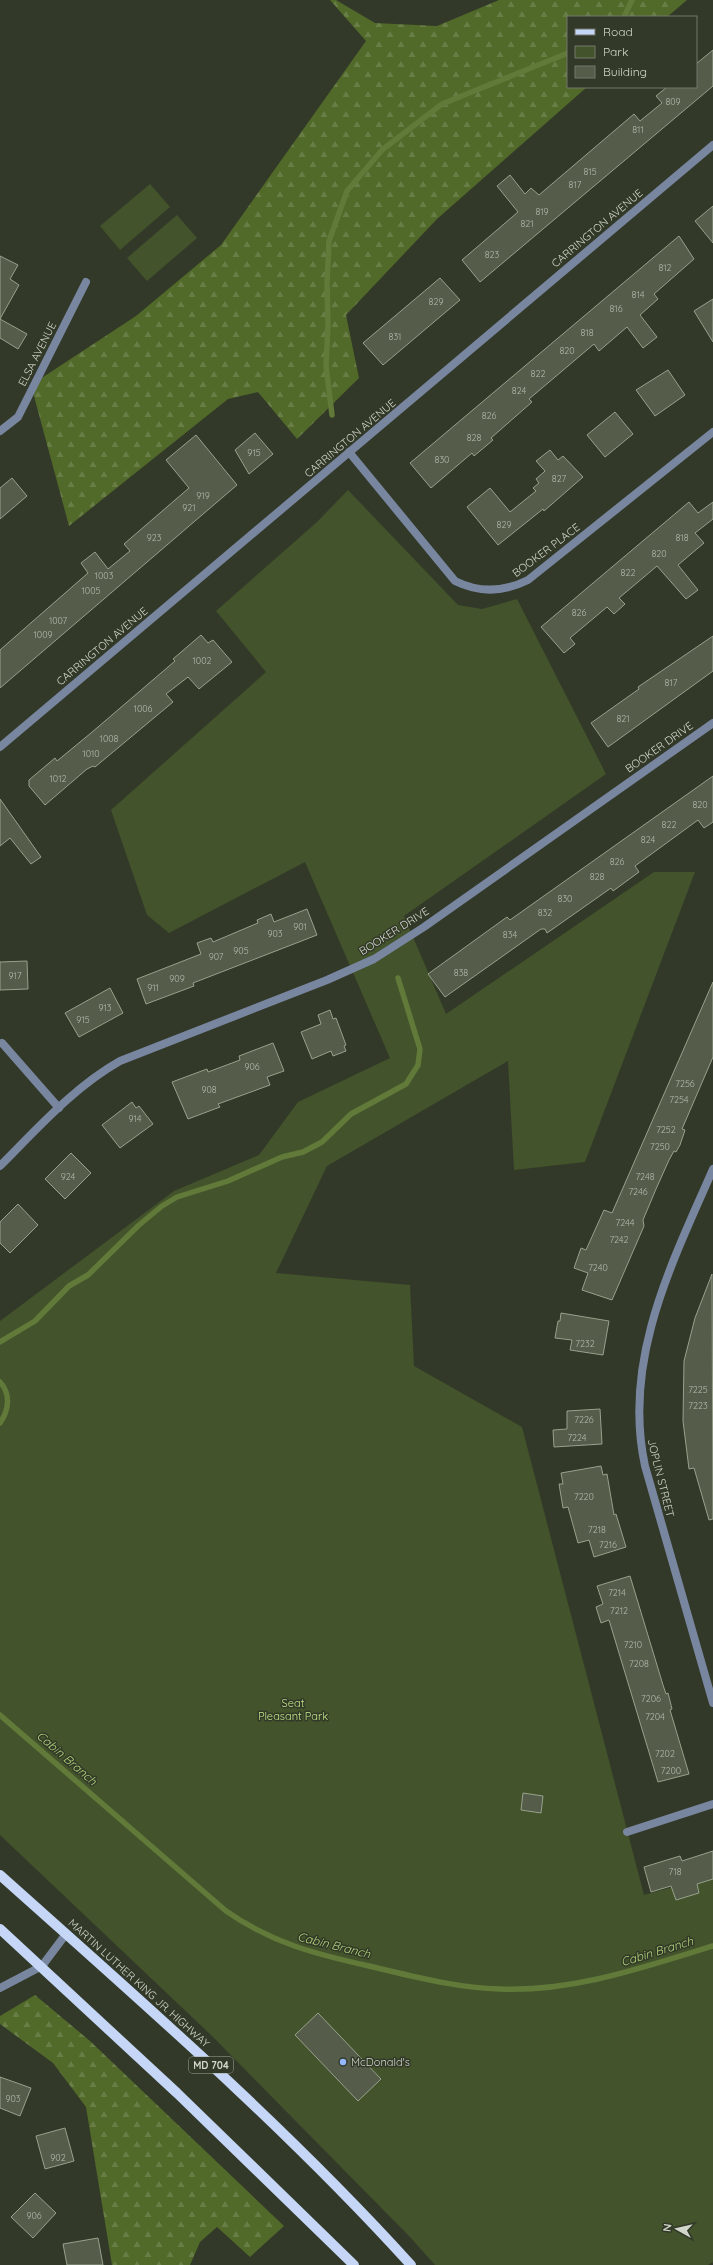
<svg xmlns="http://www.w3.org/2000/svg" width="713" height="2265" viewBox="0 0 713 2265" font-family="Quicksand,sans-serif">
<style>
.forest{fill:url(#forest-firs)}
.green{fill:#43532b}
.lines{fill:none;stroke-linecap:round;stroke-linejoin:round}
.stream{stroke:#617a39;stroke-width:5.5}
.building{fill:#555d4a;stroke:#97a18c}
.street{stroke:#7986a0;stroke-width:8}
.primary{stroke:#c5d6f6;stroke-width:10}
.poi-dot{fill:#94b7fd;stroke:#323928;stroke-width:1.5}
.labels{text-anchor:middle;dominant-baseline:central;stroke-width:3;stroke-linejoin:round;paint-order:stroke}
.number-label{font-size:9px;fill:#b3b8ac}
.shield{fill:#323928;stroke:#a2a89b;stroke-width:1}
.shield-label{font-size:10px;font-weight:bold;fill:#d2d7cc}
.street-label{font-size:11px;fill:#d2d7cc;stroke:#323928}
.park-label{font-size:11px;fill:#c0e689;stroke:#323928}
.poi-label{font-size:11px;fill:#d2d7cc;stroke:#323928;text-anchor:start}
.water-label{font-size:12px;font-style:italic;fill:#b1d67a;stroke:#323928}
</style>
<defs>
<pattern id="forest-firs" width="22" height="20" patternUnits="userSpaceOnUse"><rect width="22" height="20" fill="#516929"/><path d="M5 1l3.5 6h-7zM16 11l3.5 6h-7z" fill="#697e47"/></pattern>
</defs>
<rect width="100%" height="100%" fill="#323928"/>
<g class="forest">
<path d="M330 0H336L375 23 437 26 499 0H687L667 17H568V87H587L437 219 346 315 359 378 297 439 258 392 228 399 69 526 31 385 136 316 221 245 366 41Z"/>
<path d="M35 1995 90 2041 284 2226 250 2257 217 2227 200 2242 190 2265H112L86 2107 53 2063 0 2024V2016Z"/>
</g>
<g class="green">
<path d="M150 184 170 207 120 250 100 226Z"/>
<path d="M177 215 197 238 147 281 127 258Z"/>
<path d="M348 490 458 605 482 609 517 599 606 774 404 916 446 1014 654 872H695L585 1162 514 1170 508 1061 327 1166 276 1273 410 1285 414 1366 522 1427 644 1895 713 1876V2262L708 2265H435L410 2237 212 2036 0 1835V1321L174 1191 259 1155 298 1102 390 1058 305 862 169 933 147 915 111 810 266 672 216 611 317 522Z"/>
</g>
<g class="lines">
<g class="stream">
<path d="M624 17 632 0"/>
<path d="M332 415 326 366 328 324 327 284 329 241 347 191 382 150 442 104 568 53"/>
<path d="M0 1342 35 1321 69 1286 88 1275 139 1225 162 1206 177 1197 228 1181 282 1157 303 1152 322 1142 351 1114 406 1084 418 1065 420 1049 398 978"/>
<path d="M0 1382C11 1394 9 1410 0 1423"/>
<path d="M0 1715 226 1911C272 1943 315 1954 369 1966 412 1976 456 1988 500 1989 574 1992 644 1967 713 1946"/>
</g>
</g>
<g class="building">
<path d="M713 50V86L480 282 462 260 518 212 497 186 510 175 525 194 531 188 539 195 634 114 640 121 662 103 656 96 667 87H696V64Z"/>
<path d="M713 206V243L695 221Z"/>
<path d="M679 236 694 259 654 294 658 299 640 315 657 337 643 348 627 327 599 351 594 344 529 399 532 402 491 438 493 440 474 456 472 453 431 488 410 463Z"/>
<path d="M0 256 18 265 10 279 19 285 0 319 27 334 18 349 0 338Z"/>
<path d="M440 278 460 300 383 365 363 343Z"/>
<path d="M713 299V342L694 311Z"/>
<path d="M668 370 685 395 655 416 636 390Z"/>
<path d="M615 412 633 434 605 457 587 435Z"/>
<path d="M255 433 273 454 249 474 235 450Z"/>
<path d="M196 435 237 485 0 688V650L88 573 81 563 95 552 108 569 130 551 124 544 189 488 166 460Z"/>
<path d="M550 450 558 460 563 456 583 477 544 511 543 509 498 545 467 507 490 488 510 512 536 491 533 488 539 483 536 479 545 471 536 461Z"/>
<path d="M12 478 27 496 0 519V488Z"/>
<path d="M689 502 698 513 713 502V519L695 533 704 543 678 565 698 590 686 599 657 566 619 598 625 604 614 614 607 607 570 638 575 644 564 653 541 627Z"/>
<path d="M201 635 208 643 213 640 232 662 199 689 188 677 166 694 173 702 95 767 93 766 87 769 45 805 29 786V780L55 758 57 761 91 733 175 661 173 659Z"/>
<path d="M713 636V671L608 747 591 723 639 689 638 687Z"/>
<path d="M713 776V822L704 828 698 820 635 866 639 872 613 891 611 888 547 933 545 929H541L445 997 428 974 507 917 510 920Z"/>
<path d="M0 799 41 857 31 864 10 838 0 846Z"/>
<path d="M307 909 317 935 193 983 194 986 146 1004 137 979 201 954 197 943 211 938 213 942 258 923 257 920 271 914 274 922Z"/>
<path d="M27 961 28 989 0 990V962Z"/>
<path d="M713 982V1057L682 1129 685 1130 680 1145 676 1152 674 1151 669 1160 656 1189 643 1220 644 1226 612 1300 582 1290 588 1273 574 1268 581 1248 586 1250 604 1210 612 1213Z"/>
<path d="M110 988 123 1013 79 1037 65 1013Z"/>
<path d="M330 1010 333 1019 336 1018 346 1045 344 1046 346 1051 333 1056 331 1051 312 1059 301 1032 321 1024 318 1015Z"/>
<path d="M273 1043 284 1071 267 1077 270 1085 218 1104 220 1107 188 1119 172 1082 207 1069 208 1072 240 1060 239 1056Z"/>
<path d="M132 1102 136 1108 139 1106 153 1124 120 1148 102 1125Z"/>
<path d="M71 1153 91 1173 65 1199 45 1179Z"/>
<path d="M18 1204 38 1225 10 1253 0 1243V1222Z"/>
<path d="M712 1274 713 1519 709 1520 694 1468 689 1469 683 1421 684 1361 695 1318Z"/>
<path d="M561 1313 609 1321 603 1355 570 1350 572 1340 555 1338 558 1321H560Z"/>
<path d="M600 1409 602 1444 554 1447 553 1430 567 1429V1411Z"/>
<path d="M601 1466 603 1475 607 1474 614 1515 616 1514 626 1547 594 1557 589 1540 578 1543 568 1507 563 1508 559 1484H563L561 1473Z"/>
<path d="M630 1576 663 1685 666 1694 668 1693 672 1709 670 1710 689 1774 658 1782 609 1620 601 1623 596 1607 603 1604 597 1586Z"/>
<path d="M523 1793 543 1796 541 1813 521 1810Z"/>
<path d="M713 1851V1879L697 1884 699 1893 676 1900 671 1886 651 1892 644 1867 680 1856 682 1861Z"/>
<path d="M318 2013 381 2079 358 2101 295 2035Z"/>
<path d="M0 2077 31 2088 20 2116 0 2108Z"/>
<path d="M65 2128 74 2161 45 2169 36 2136Z"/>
<path d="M35 2193 56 2213 33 2238 11 2217Z"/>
<path d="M98 2238 103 2265H67L63 2244Z"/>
</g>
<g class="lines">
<g class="street">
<path d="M0 431 18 417 86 282"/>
<path d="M349 452 455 581C479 593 504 592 528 580L713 432"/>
<path d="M0 747 713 145"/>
<path d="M2 1043 59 1108"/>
<path d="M0 1166C38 1128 74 1087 120 1061L327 980 374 959 424 927 713 723"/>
<path d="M713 1169C672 1263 622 1360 645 1466L713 1703"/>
<path d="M627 1832 713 1804"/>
<path d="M0 1988 42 1966 66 1934"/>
</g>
<g class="primary">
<path d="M0 1875C141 2001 284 2125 411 2265"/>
<path d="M0 1929 177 2093 354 2265"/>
</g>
</g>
<circle class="poi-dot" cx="343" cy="2062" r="4"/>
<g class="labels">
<g class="number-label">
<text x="673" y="101">809</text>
<text x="638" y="129">811</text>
<text x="590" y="171">815</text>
<text x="575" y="184">817</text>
<text x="542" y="211">819</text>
<text x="527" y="223">821</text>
<text x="492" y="254">823</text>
<text x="665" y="267">812</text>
<text x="638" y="294">814</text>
<text x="436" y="301">829</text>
<text x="616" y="308">816</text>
<text x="587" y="332">818</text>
<text x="395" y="336">831</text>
<text x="567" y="350">820</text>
<text x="538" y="373">822</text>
<text x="519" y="390">824</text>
<text x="489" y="415">826</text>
<text x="474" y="437">828</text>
<text x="254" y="452">915</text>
<text x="442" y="459">830</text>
<text x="559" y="478">827</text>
<text x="203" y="495">919</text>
<text x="189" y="507">921</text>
<text x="504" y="524">829</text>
<text x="154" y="537">923</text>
<text x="682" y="537">818</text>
<text x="659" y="553">820</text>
<text x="628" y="572">822</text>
<text x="104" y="575">1003</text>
<text x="91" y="590">1005</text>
<text x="579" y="612">826</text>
<text x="58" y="620">1007</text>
<text x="43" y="634">1009</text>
<text x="202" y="660">1002</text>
<text x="671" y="682">817</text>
<text x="143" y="708">1006</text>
<text x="623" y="718">821</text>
<text x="109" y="738">1008</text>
<text x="91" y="753">1010</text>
<text x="58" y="778">1012</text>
<text x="700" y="804">820</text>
<text x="669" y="824">822</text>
<text x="648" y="839">824</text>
<text x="617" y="861">826</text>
<text x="597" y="876">828</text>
<text x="565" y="898">830</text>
<text x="545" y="912">832</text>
<text x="300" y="926">901</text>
<text x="275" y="933">903</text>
<text x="510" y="934">834</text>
<text x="241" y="950">905</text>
<text x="216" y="956">907</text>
<text x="461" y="972">838</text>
<text x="15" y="975">917</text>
<text x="177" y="978">909</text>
<text x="153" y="987">911</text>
<text x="105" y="1007">913</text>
<text x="83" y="1019">915</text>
<text x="252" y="1066">906</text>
<text x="685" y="1083">7256</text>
<text x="209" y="1089">908</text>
<text x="679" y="1099">7254</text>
<text x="135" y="1118">914</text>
<text x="666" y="1129">7252</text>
<text x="660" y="1146">7250</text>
<text x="68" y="1176">924</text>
<text x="645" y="1176">7248</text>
<text x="638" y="1191">7246</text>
<text x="625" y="1222">7244</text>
<text x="619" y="1239">7242</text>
<text x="598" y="1267">7240</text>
<text x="585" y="1343">7232</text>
<text x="698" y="1389">7225</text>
<text x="698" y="1405">7223</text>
<text x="584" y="1419">7226</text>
<text x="577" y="1437">7224</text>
<text x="584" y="1496">7220</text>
<text x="597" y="1529">7218</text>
<text x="608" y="1544">7216</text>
<text x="617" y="1592">7214</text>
<text x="619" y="1610">7212</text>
<text x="633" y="1644">7210</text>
<text x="639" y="1663">7208</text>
<text x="651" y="1698">7206</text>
<text x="655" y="1716">7204</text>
<text x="665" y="1753">7202</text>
<text x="671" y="1770">7200</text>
<text x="675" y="1871">718</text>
<text x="13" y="2098">903</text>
<text x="58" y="2157">902</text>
<text x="34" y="2215">906</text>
</g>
<rect class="shield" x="189" y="2057" width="44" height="16" rx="3"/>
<g class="shield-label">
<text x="211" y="2065">MD 704</text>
</g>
<g class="street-label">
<text transform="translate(597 228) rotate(-40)">CARRINGTON AVENUE</text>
<text transform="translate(37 354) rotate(-63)">ELSA AVENUE</text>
<text transform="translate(350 438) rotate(-40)">CARRINGTON AVENUE</text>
<text transform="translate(546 550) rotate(-37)">BOOKER PLACE</text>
<text transform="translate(102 646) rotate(-40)">CARRINGTON AVENUE</text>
<text transform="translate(659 747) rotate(-35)">BOOKER DRIVE</text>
<text transform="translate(394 931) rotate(-32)">BOOKER DRIVE</text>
<text transform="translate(661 1478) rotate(76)">JOPLIN STREET</text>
<text transform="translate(139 1983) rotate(42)">MARTIN LUTHER KING JR. HIGHWAY</text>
</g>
<g class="park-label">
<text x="293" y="1703">Seat<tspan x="293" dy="13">Pleasant Park</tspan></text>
</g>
<g class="poi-label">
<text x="351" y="2062">McDonald's</text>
</g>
<g class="water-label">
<text transform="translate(67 1758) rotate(41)">Cabin Branch</text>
<text transform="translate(334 1945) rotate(14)">Cabin Branch</text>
<text transform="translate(657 1951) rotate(-17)">Cabin Branch</text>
</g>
</g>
<rect x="567" y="16" width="130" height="72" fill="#323928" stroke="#72786a"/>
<rect x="575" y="29" width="20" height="6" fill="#c5d6f6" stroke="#72786a"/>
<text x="603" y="36" font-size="12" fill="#d2d7cc">Road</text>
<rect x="575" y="46" width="20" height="12" fill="#43532b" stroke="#72786a"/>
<text x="603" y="56" font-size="12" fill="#d2d7cc">Park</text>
<rect x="575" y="66" width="20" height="12" fill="#555d4a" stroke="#72786a"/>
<text x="603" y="76" font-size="12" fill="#d2d7cc">Building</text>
<g transform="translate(677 2229) rotate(278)" stroke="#323928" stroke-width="3" paint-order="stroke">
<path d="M0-3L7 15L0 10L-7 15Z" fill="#d2d7cc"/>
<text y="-6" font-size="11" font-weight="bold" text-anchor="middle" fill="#d2d7cc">N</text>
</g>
</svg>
